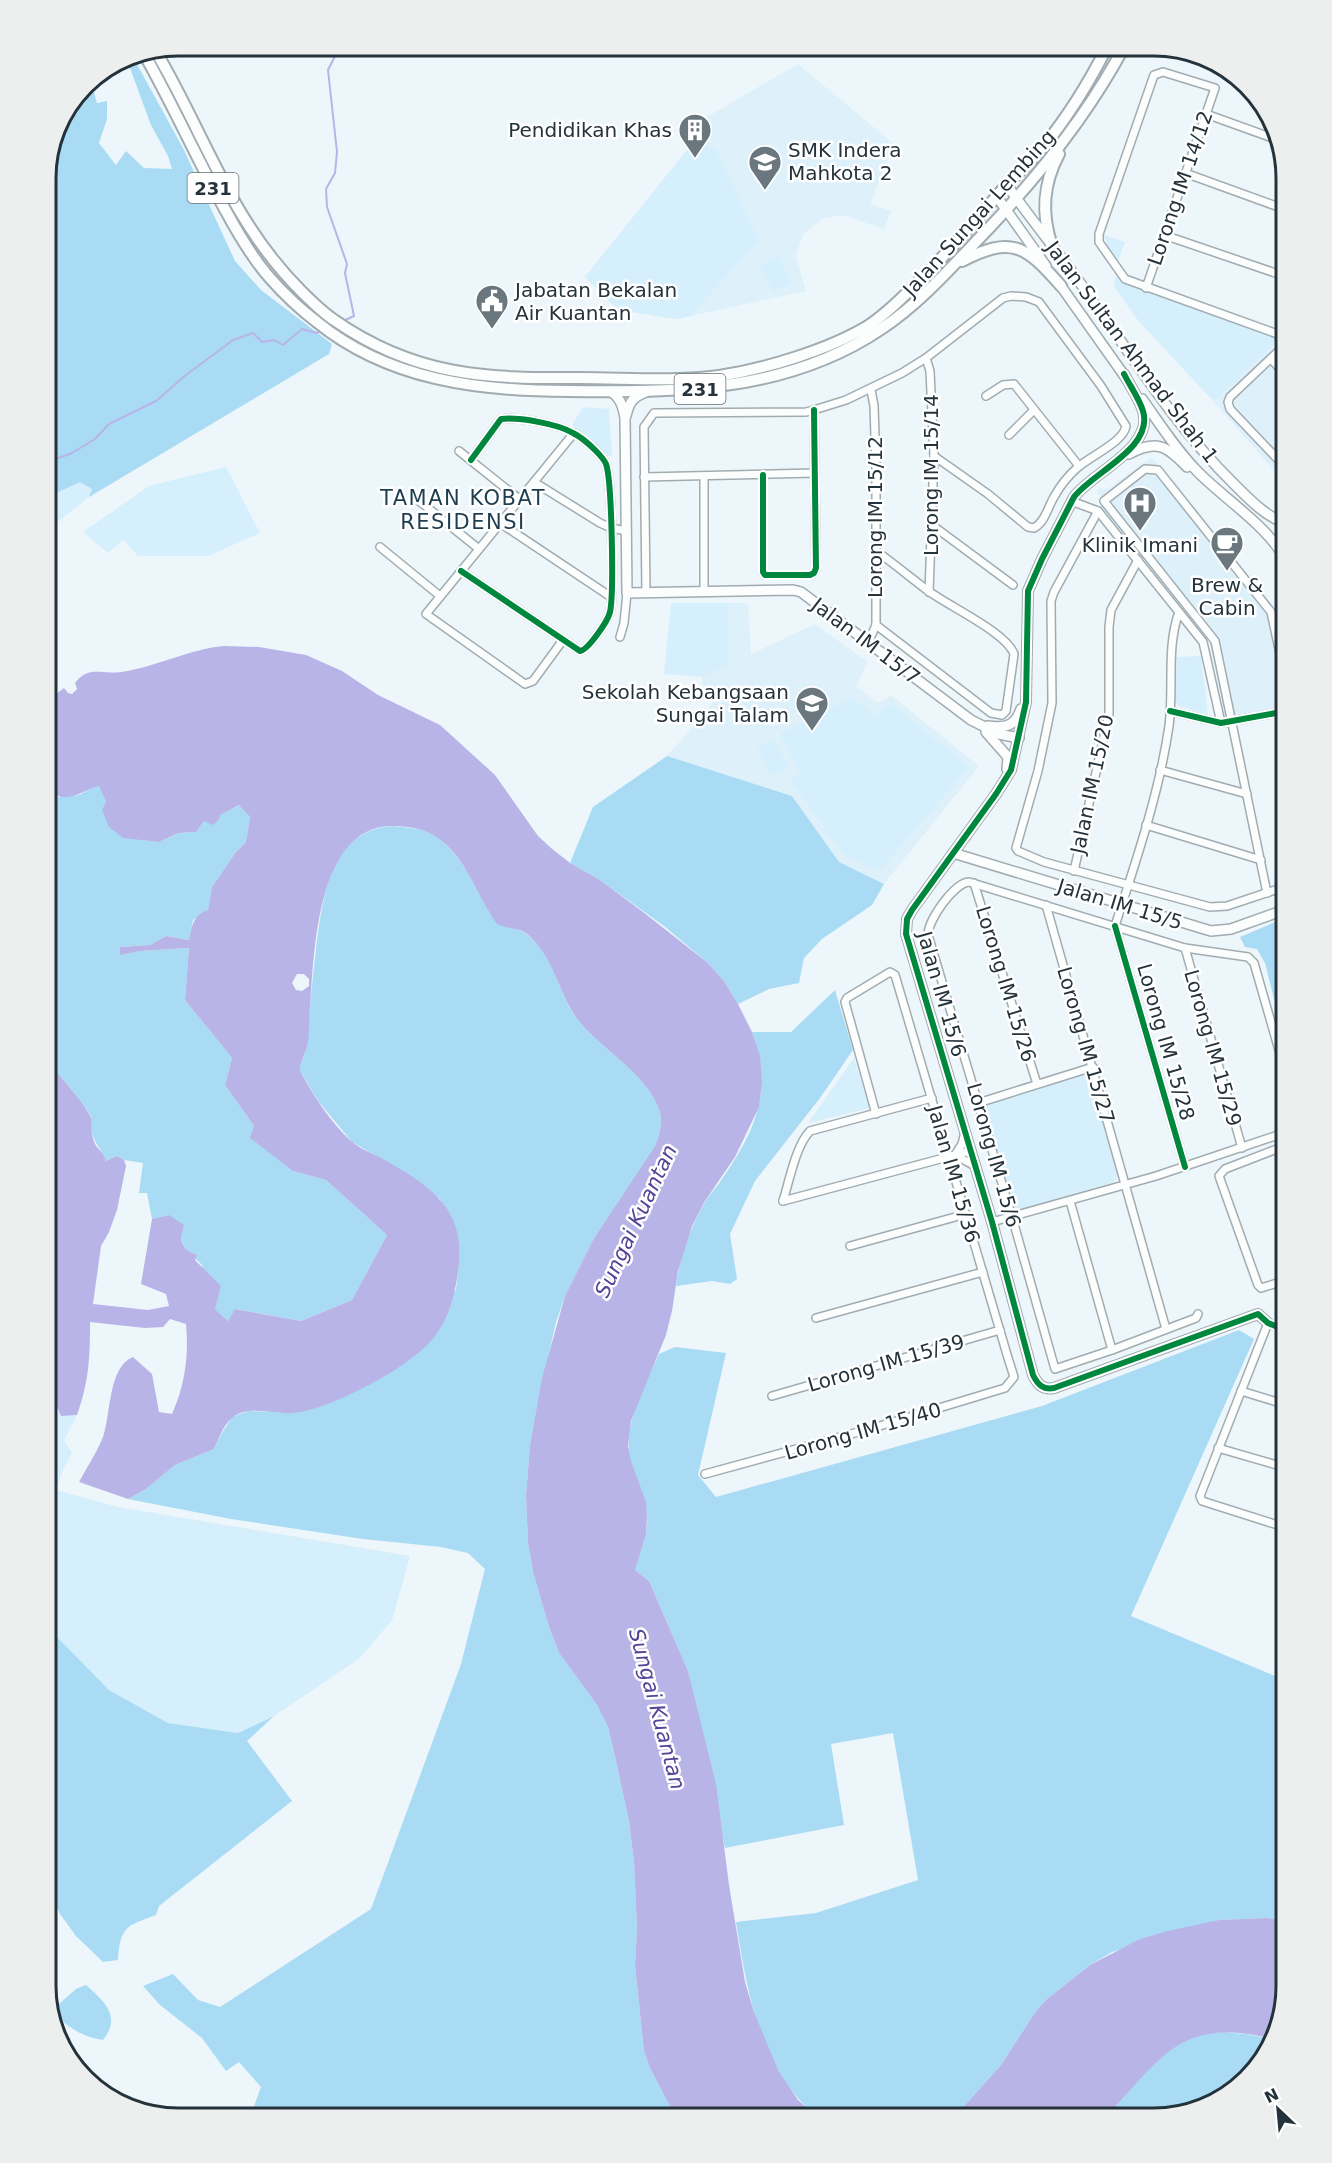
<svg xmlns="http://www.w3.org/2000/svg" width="1332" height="2163" viewBox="0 0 1332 2163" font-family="'DejaVu Sans',sans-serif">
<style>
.built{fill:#def1fb}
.green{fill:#d6effd}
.forest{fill:#a9dcf4}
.water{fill:#b8b4e7;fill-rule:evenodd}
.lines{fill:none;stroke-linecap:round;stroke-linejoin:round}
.stream{stroke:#b8b4e7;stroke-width:2}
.street-casing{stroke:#a1acb1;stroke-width:10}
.secondary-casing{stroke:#a1acb1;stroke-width:12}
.primary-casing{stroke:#a1acb1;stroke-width:14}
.street{stroke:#fcfefe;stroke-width:7}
.secondary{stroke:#fcfefe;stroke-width:9}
.primary{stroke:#fcfefe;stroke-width:10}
.cycleway-casing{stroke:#fff;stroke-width:10}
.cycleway{stroke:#00873e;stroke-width:6}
.labels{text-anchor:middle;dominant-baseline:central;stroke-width:5;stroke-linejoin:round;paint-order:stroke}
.shield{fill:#fff;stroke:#667076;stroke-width:1.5}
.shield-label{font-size:18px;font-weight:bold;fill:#24333b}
.poi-label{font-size:20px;fill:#24333b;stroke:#fff;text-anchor:end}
.street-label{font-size:20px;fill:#24333b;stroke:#fff}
.neighbourhood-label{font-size:21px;letter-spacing:1.5px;fill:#1d3e4f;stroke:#fff}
.water-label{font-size:21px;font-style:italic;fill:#544396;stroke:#fff}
.rim{fill:none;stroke:#24333b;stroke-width:3}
</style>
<rect width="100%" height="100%" fill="#edf6fa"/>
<g class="built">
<path d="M798 64 894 144 870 204 891 211 884 229 842 215 824 218 803 234 796 256 806 291 677 319 618 310 585 277 695 140V124Z"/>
<path d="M1283 336 1287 340V483L1284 482 1214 402Z"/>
<path d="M1152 457 1275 609 1287 657V711L1226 722 1209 639 1100 507 1104 501 1096 491 1100 488 1106 489 1111 487Z"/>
<path d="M728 603H748L751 654 815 624 868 662 856 686 878 703 891 695 979 766 884 884 839 862 792 796 667 756 709 708 715 696 702 684V677L728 664Z"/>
</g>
<g class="green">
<path d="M695 140 716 150 759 240 690 316 677 319 618 310 585 277Z"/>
<path d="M1104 235 1125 242 1118 261 1107 245Z"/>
<path d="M778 256 791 284 773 292 760 265Z"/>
<path d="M1118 269 1125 279 1283 336 1214 402 1136 318 1114 286Z"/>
<path d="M583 407 609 409 612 456H606L572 425Z"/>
<path d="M226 467 260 533 208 556H138L123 540 108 553 83 532 149 486Z"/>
<path d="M80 481 92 489 89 497 51 527 45 535V498Z"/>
<path d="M671 603H728L729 664 702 677 664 674Z"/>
<path d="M1201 656 1208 715 1179 706 1175 700 1177 657Z"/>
<path d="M852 697 875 716 891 704 969 767 879 871 844 855 790 780 800 775 780 734Z"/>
<path d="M774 739 788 767 771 776 757 747Z"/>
<path d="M854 1058 870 1108 808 1123Z"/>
<path d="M1093 1067 1118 1177 1114 1182 1019 1209 1013 1206 978 1103Z"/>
<path d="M45 1299 51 1308 54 1328 46 1370 61 1416 77 1415 64 1440 72 1453 63 1470 56 1490 118 1507 410 1556 392 1620 360 1658 274 1716 238 1733 168 1723 109 1690 48 1630 45 1625Z"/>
</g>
<g class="forest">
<path d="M133 57 183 148 235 261 261 290 332 344 329 354 89 497 92 489 80 482 45 498V169L55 127 84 84 105 70 102 78 91 82 97 103 107 101V119L99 143 116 165 126 151 144 168 172 169 168 156 151 125 127 60Z"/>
<path d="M667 756 792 796 839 862 884 884 872 905 822 939 804 958 799 983 769 989 738 1004 724 981 708 963 664 926 600 880 570 863 593 807Z"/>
<path d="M99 785 106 802 143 840 159 842 178 833 196 832 204 821 240 805 250 817 246 842 236 852 212 887 208 910 193 920 189 940 166 936 150 945 120 947V954L140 951 189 948 185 1000 232 1058 225 1085 254 1126 293 1171 326 1180 387 1235 352 1300 301 1321 236 1309 228 1321 215 1309 202 1265 183 1246 181 1235 169 1215 152 1219 147 1193H139L143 1163 124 1160 117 1156 106 1161C101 1147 87 1137 92 1118L83 1104 48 1061 49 1050 45 1046V809L53 807 51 800C61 794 71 798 81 794 87 791 92 787 99 785Z"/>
<path d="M394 826C407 828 423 828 434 835 456 850 469 874 481 896 485 903 488 911 492 916 500 927 508 925 519 930 526 933 532 938 537 944 556 965 560 997 578 1020 600 1048 646 1074 658 1107 664 1121 660 1133 655 1146L594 1238 565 1296 556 1322 539 1397 530 1445 526 1496 528 1543 533 1572 549 1627 559 1653 597 1705 608 1727 614 1752 629 1821 634 1862 637 1929 635 1966 644 2051 650 2068 676 2118H260L253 2109 261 2087 239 2062 226 2071 202 2038 160 2005 143 1986 173 1974 198 2000 220 2007 371 1909 461 1664 485 1569 468 1553 441 1547 363 1539 231 1519 128 1499 146 1489 175 1465 214 1449 222 1433 232 1417 248 1411 295 1413 352 1393 456 1290 460 1252 440 1199 401 1170 352 1142 319 1102 300 1071V1066L306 1050C309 1017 312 983 316 949 323 899 329 829 394 826Z"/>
<path d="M1287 917V1051L1265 963 1257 949 1245 947 1240 937Z"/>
<path d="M835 990 853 1050 820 1098 755 1181 730 1234 737 1279 730 1284 712 1281 676 1286C680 1257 689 1230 704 1204 708 1196 715 1189 720 1182 756 1130 773 1093 752 1032H791Z"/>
<path d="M1239 1330 1254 1339 1131 1616 1287 1681V1920L1267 1918 1219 1920 1112 1952 1090 1965 1047 1999 1036 2011 1001 2065 966 2104 950 2118H819C760 2072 747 1991 736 1922L816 1913 918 1880 893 1733 831 1744 844 1825 725 1848 688 1671 649 1581 635 1570C636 1555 646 1541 647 1526 649 1499 635 1484 630 1459 623 1422 645 1387 659 1354L675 1347 726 1353 698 1475 716 1497 1042 1406Z"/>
<path d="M1287 1553V1583L1277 1578Z"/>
<path d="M45 1625 109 1690 168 1723 238 1733 274 1716 247 1741 292 1801 159 1906 156 1915C126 1926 120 1927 118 1960L103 1962 76 1936 60 1914 45 1881Z"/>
<path d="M86 1985C104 2001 122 2016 103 2040 81 2037 67 2026 51 2011L76 1989Z"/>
<path d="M1224 2032 1246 2034 1273 2039 1269 2052 1213 2104 1154 2118H1105C1129 2093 1152 2059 1182 2041 1195 2034 1210 2033 1224 2032Z"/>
</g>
<g class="water">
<path d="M224 646 259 647 306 655 342 671 378 695 440 725 495 775 538 836 551 848 570 863 600 880 643 912 708 963 724 981 738 1004 752 1032 760 1056 762 1082 759 1107 735 1157 705 1201 692 1226 678 1271 672 1311 666 1335 631 1421 628 1446 631 1461 646 1502 647 1518 646 1534 635 1570 649 1581 688 1671 716 1784 729 1885 745 1982 754 2012 778 2070 798 2100 819 2118H676L650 2068 644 2051 635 1966 637 1929 634 1862 629 1821 614 1752 608 1727 597 1705 559 1653 549 1627 533 1572 528 1543 526 1496 530 1445 542 1378 565 1296 594 1238 655 1146C660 1133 664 1121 658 1107 646 1074 600 1048 578 1020 558 993 554 956 527 934 518 927 507 929 497 924 476 895 467 857 435 836 423 828 404 826 391 826 312 828 314 967 309 1023 309 1032 309 1041 306 1050 303 1058 300 1063 300 1071 314 1096 330 1122 351 1141 360 1149 372 1153 383 1159 427 1184 465 1207 459 1264 456 1289 451 1315 435 1336 412 1367 331 1409 294 1413 275 1415 248 1404 232 1418 223 1425 219 1439 214 1449L175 1465 146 1489 128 1499 79 1482C87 1467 97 1452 103 1437 111 1414 108 1367 133 1357L152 1374 159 1412 172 1414C185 1385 189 1356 186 1324L170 1319 163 1327 145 1328 90 1322C90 1357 89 1382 77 1415L61 1416C55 1401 48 1387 47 1371 45 1344 63 1327 45 1299V1046L50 1050 48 1061 83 1104 92 1119C90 1126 92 1142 98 1148 102 1153 104 1154 106 1161L117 1156 124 1160 126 1166 117 1210 109 1232 101 1246 93 1304 148 1310 169 1306 166 1294 141 1284 152 1219 169 1215 184 1225C179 1240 180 1249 197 1255L195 1260 221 1286 215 1309 228 1321 235 1309 301 1321 352 1300 387 1235 326 1180 293 1171 250 1138 254 1126 225 1085 232 1058 185 1000 189 948 140 951 120 955V947L150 945 166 936 189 940C192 926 193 915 208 910L212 887 236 852 246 842 250 817 239 805 220 815 219 819 213 825 204 821 196 832 178 833 159 842 123 838 109 827 102 810 106 802 99 786C85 789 73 801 58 796L52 800 53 807 45 809V685L53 683 56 694 64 688 68 693 72 694 77 689 75 683C89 665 101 675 121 672 157 667 189 649 224 646ZM297 974H304L309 979V986L302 991 296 990 292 983Z"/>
<path d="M1267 1918 1287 1920V1986L1273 2039C1179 2016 1162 2058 1105 2118H950L966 2104 1001 2065 1036 2011 1047 1999 1090 1965 1140 1939 1168 1931 1219 1920Z"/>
</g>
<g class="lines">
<g class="stream">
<path d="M343 321 354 316 345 273 347 264 327 207 326 189 335 173 337 152 328 70 338 50 348 45"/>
<path d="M45 463 72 453 95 439 109 424 156 401 186 375 233 340 253 333 262 342 274 340 283 345 302 329 317 333 321 331"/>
</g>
<g class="street-casing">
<g id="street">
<path d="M1206 114 1278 140"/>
<path d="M1185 173 1287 210"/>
<path d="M1164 235 1287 277"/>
<path d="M1146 288 1215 88 1163 72 1154 75 1099 234V242L1125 279 1283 336 1287 340"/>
<path d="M926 358 930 371 934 456 929 592"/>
<path d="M1271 359 1287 376"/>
<path d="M986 396 1003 385 1014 384 1079 466"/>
<path d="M1009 435 1034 410"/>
<path d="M459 451 519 499"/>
<path d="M1287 469 1230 409 1228 402 1230 397 1287 343"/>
<path d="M763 475V572L765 575H810L814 573 816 568 814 410"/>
<path d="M704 476V592"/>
<path d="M644 477 815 473"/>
<path d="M534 482 600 523 611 528 627 531"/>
<path d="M418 500 479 549"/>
<path d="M1071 501 1098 511 1203 642 1221 723"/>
<path d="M1098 511 1054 592 1051 601 1052 703 1038 771 1016 848 1018 851 1044 862 1210 907 1227 906 1287 886"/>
<path d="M500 523 611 597"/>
<path d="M932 525 1013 585"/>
<path d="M380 547 440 596"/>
<path d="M875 550C893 563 910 577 927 590 948 606 1006 632 1014 654L1006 711 1002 715 991 713 876 625"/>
<path d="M461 571 580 651C588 650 608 621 610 612 614 594 612 481 606 464 604 459 599 454 595 450 589 444 581 437 573 433 558 424 519 417 501 419L471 460"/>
<path d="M646 592 644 427 654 413 806 412 814 410 846 400 902 373 926 358 1003 298 1011 296 1026 297 1039 302 1101 386 1126 426C1124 442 1090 456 1077 468 1068 476 1060 486 1054 497 1048 507 1045 522 1034 528L1028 527 988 494 934 456"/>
<path d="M620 637 624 623 627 593"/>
<path d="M563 640 533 681 525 684 426 614 574 433"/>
<path d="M868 643 876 625V467L874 406 871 390"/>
<path d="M1170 711 1221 723 1287 711"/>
<path d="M1160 770 1247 794"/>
<path d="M1146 825 1261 860"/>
<path d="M1074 871 1109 714V627L1111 610 1138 560"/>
<path d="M974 883 1037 1084"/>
<path d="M1267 893 1215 641 1104 501 1145 469 1158 470 1271 612 1287 686"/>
<path d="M1046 905 1166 1329"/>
<path d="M1115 926C1136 861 1159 794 1169 726 1174 688 1166 648 1179 612"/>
<path d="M1115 926 1185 1167"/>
<path d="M1185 948 1242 1148"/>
<path d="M978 1103 1093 1067"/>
<path d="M965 1132 962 1144 955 1155 975 1166"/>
<path d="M1281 1172 1287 1188"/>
<path d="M783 1201C789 1182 796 1145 810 1131L932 1098"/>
<path d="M783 1201 970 1151"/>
<path d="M1070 1201 1112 1350"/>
<path d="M992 1222 1156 1176 1287 1132"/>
<path d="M850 1246 966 1214"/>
<path d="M1287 1280 1261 1288 1258 1285 1219 1176 1225 1169 1287 1145"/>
<path d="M1198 1314 1196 1318 1112 1350 1055 1369 1012 1217 928 935C928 920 954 883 969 882L1185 948 1248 957 1254 963 1287 1078"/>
<path d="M816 1318 983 1272"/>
<path d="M1241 1391 1287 1405"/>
<path d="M772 1396 1000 1330"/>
<path d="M1218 1448 1287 1468"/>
<path d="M705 1474 873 1428 1005 1388 1014 1377 1008 1358 895 975 890 972 847 998 845 1002 876 1114"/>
<path d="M1287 1528 1202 1501 1200 1496 1268 1323 1287 1331"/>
</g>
</g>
<g class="secondary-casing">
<g id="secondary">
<path d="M1007 185C1029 217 1055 248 1078 280 1128 349 1172 423 1233 483 1249 499 1266 517 1287 524"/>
<path d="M997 197 1046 266"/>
<path d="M1058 282 1126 378"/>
<path d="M1124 374C1130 386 1139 398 1143 411 1154 448 1093 472 1074 497L1042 559 1028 591 1026 702 1011 770 996 794 912 910 907 919 906 934 992 1222 1033 1375C1038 1385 1043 1390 1054 1388L1258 1314 1268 1323"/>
<path d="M610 391C621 398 623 407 625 418L627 593 793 590 801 592 971 720 999 734 1019 738"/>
<path d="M1142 399C1160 424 1177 451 1199 473 1227 501 1269 527 1287 562"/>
<path d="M626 416C629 403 632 397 646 392"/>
<path d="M1129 454C1157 439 1167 446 1187 467"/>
<path d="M988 726C1005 728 1015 727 1021 709"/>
<path d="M986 732 1008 757 1007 769"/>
<path d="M953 853 1211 931 1231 929 1287 909"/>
</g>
</g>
<g class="primary-casing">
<g id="primary">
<path d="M155 50C205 134 229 219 301 291 311 301 322 312 334 320 414 376 486 379 580 378 626 378 674 382 719 376 765 369 828 350 868 326 883 316 898 302 911 289 945 257 974 222 1005 187 1017 173 1032 161 1044 146 1069 115 1090 81 1108 45"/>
<path d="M143 52C173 104 197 160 227 213 239 235 253 259 270 278 284 294 300 309 317 322 388 380 479 391 568 391 677 392 786 393 881 329 922 302 956 262 990 227 1042 172 1089 113 1125 45"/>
<path d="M1052 246C1041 213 1043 184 1059 154"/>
<path d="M962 261C1012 235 1026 246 1061 286"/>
</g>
</g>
<use href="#street" class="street"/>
<use href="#secondary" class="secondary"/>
<use href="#primary" class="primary"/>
<g class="cycleway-casing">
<g id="cycleway">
<path d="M1124 374C1130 386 1139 398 1143 411 1154 448 1093 472 1074 497L1042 559 1028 591 1026 702 1011 770 996 794 912 910 907 919 906 934 992 1222 1033 1375C1038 1385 1043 1390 1054 1388L1258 1314 1268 1323 1287 1331"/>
<path d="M763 475V572L765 575H810L814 573 816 568 814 410"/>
<path d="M461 571 580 651C588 650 608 621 610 612 614 594 612 481 606 464 604 459 599 454 595 450 589 444 581 437 573 433 558 424 519 417 501 419L471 460"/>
<path d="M1170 711 1221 723 1287 711"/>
<path d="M1115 926 1185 1167"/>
</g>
</g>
<use href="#cycleway" class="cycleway"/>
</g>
<defs>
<g id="building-pin" transform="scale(1.725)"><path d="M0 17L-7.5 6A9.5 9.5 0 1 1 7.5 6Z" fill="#6a777e" stroke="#fff"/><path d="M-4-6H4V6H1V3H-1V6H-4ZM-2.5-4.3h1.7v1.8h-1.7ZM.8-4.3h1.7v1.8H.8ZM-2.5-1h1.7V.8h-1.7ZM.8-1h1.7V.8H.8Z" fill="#fff"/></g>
<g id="school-pin" transform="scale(1.725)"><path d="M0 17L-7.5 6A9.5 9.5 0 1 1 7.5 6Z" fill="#6a777e" stroke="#fff"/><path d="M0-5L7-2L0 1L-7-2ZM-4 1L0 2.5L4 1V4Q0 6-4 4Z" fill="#fff"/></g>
<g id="civic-pin" transform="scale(1.725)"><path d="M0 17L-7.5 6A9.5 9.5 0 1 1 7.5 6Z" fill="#6a777e" stroke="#fff"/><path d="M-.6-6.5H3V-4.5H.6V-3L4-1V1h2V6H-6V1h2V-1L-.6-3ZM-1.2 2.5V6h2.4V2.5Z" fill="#fff"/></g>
<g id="hospital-pin" transform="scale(1.725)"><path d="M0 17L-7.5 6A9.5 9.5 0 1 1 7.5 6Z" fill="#6a777e" stroke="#fff"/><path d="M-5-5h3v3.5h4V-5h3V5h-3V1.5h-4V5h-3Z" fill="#fff"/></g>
<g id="cafe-pin" transform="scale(1.725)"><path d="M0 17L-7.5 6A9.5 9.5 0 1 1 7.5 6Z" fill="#6a777e" stroke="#fff"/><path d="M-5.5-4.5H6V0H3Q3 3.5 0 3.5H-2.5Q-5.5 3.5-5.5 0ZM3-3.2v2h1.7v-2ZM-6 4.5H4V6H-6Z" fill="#fff"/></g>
</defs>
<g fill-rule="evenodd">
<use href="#building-pin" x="695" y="130"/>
<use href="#school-pin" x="765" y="162"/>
<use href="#civic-pin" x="492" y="301"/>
<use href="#hospital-pin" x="1140" y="503"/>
<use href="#cafe-pin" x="1227" y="543"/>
<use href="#school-pin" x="812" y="703"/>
</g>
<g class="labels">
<g class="shield">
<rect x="187.5" y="173" width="51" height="30" rx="4.5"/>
<rect x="674.5" y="374" width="51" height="30" rx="4.5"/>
</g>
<g class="shield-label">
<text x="213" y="188">231</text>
<text x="700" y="389">231</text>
</g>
<g class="poi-label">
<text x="672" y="130">Pendidikan Khas</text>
<text x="788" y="150" text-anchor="start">SMK Indera<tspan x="788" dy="23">Mahkota 2</tspan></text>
<text x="515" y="290" text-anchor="start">Jabatan Bekalan<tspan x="515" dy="23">Air Kuantan</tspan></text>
<text x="1140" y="545" text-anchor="middle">Klinik Imani</text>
<text x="1227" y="585" text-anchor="middle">Brew &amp;<tspan x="1227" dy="23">Cabin</tspan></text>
<text x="789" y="692">Sekolah Kebangsaan<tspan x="789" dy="23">Sungai Talam</tspan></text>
</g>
<g class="street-label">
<text transform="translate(1180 188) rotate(-71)">Lorong IM 14/12</text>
<text transform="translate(979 213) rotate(-48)">Jalan Sungai Lembing</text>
<text transform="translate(1132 352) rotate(53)">Jalan Sultan Ahmad Shah 1</text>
<text transform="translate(931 475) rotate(-90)">Lorong IM 15/14</text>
<text transform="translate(875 517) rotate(-90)">Lorong IM 15/12</text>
<text transform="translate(866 641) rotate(37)">Jalan IM 15/7</text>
<text transform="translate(1092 784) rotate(-78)">Jalan IM 15/20</text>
<text transform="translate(1120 904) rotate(17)">Jalan IM 15/5</text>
<text transform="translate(1006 984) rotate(73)">Lorong IM 15/26</text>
<text transform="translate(942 994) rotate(74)">Jalan IM 15/6</text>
<text transform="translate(1166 1042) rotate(74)">Lorong IM 15/28</text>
<text transform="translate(1086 1045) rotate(74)">Lorong IM 15/27</text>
<text transform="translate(1213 1048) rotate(74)">Lorong IM 15/29</text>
<text transform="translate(994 1155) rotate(74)">Lorong IM 15/6</text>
<text transform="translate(954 1174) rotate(74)">Jalan IM 15/36</text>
<text transform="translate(886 1363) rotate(-16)">Lorong IM 15/39</text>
<text transform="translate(863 1431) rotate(-16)">Lorong IM 15/40</text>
</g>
<g class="neighbourhood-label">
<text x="463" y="498">TAMAN KOBAT<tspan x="463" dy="24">RESIDENSI</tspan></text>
</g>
<g class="water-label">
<text transform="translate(636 1221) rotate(-65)">Sungai Kuantan</text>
<text transform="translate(657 1709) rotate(75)">Sungai Kuantan</text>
</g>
</g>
<path d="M0 0H1332V2163H0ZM178 56H1154A122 122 0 0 1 1276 178V1986A122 122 0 0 1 1154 2108H178A122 122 0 0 1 56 1986V178A122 122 0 0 1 178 56Z" fill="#edefef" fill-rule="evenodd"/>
<path class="rim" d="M178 56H1154A122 122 0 0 1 1276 178V1986A122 122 0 0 1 1154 2108H178A122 122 0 0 1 56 1986V178A122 122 0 0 1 178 56Z"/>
<g transform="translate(1278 2109) rotate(334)" stroke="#ffffff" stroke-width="4.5" paint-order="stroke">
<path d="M0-4.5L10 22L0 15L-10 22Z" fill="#24333b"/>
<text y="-9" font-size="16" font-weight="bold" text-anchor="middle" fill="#24333b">N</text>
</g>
</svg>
